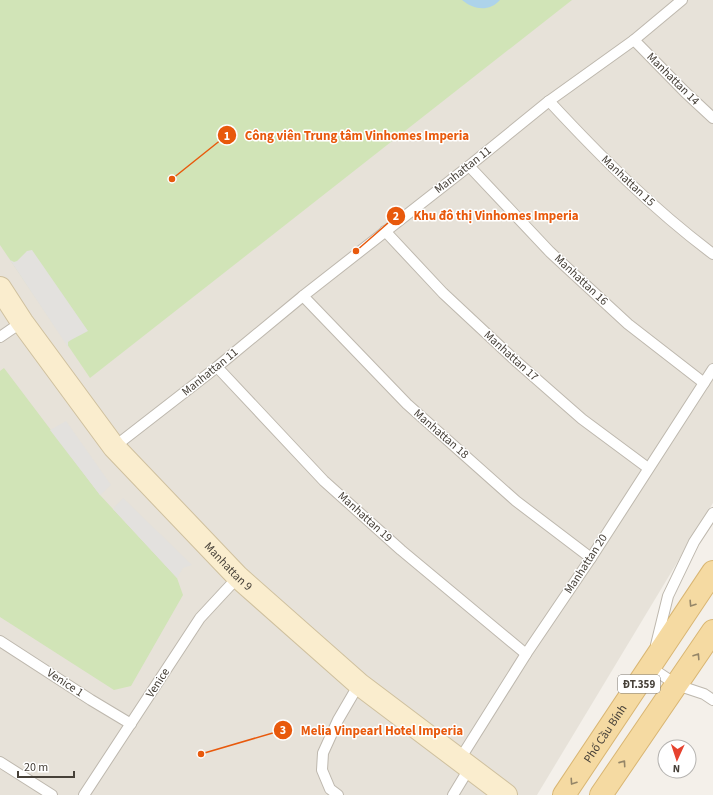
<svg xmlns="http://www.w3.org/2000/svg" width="713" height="795" viewBox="0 0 713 795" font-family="'Source Sans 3',sans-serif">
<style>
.residential{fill:#e7e2d9}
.green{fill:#d1e4b7}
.parking{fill:#e3e1de}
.water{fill:#add3ea}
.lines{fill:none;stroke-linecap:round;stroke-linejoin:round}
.lane-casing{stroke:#beb8ae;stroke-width:12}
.secondary-casing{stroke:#cfc09e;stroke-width:24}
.primary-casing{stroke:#d9b673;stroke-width:24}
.lane{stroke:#fff;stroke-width:10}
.secondary{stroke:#faedce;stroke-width:22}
.primary{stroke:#f5daa2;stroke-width:22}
.oneway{stroke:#958668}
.labels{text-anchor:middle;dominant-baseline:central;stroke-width:3;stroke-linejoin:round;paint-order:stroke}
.shield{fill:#fff;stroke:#7e7a74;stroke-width:1}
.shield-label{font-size:11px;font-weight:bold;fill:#474139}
.street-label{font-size:12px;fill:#474139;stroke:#fff}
.leader{fill:none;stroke:#e8590c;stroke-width:1.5}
.callout-dot{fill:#e8590c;stroke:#fff;stroke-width:1.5}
.mark-label{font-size:12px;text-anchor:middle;font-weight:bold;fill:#fff}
.callout-label{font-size:13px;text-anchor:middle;font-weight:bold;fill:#e8590c;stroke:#fff;stroke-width:3;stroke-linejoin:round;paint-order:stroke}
</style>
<rect width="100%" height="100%" fill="#f4f0ea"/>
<path class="residential" d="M0 0H713V503L537 795H0Z"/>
<g class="green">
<path d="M0 0H572L90 378 0 245Z"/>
<path d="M4 368 100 495 177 578 183 595 131 686 114 690 0 617V371Z"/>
</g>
<g class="parking">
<path d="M32 250 88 331 71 340 68 342V347L10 260 14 262 17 261 27 251Z"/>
<path d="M66 421 111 485 100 495 50 430Z"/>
<path d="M123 498 192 565 183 568 177 578 113 509Z"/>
</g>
<path class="water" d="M462 0H500C489 12 474 10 462 0Z"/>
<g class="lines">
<g class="lane-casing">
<g id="lane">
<path d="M634 40 685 92 713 118"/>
<path d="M549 101C600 156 653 209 713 254"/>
<path d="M469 166 550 252 628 324 704 383"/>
<path d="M385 231 443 293 517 362 582 419 648 468"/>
<path d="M303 296 407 404 516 501 591 558"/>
<path d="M0 337 22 322"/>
<path d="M217 367 324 481 401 550 526 654"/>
<path d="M114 447 217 367 303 296 469 166 549 101 634 40 682 0"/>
<path d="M0 641 91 700 131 724"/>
<path d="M656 645 668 596 694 542 713 513"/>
<path d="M651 664 650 667 677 685 704 694 713 700"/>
<path d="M460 759 526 654 591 558 713 369"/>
<path d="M0 762 52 795"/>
<path d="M84 795 200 618 238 577"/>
<path d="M338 795 330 789 322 770 323 753 338 720 359 684"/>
<path d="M453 795 470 767"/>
</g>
</g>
<g class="secondary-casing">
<g id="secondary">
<path id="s1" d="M0 288 22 322 114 447 238 577 359 684 506 795"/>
</g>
</g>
<g class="primary-casing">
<g id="primary">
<path id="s2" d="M564 795 713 572"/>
<path d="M601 795 713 631"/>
</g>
</g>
<use href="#lane" class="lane"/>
<use href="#secondary" class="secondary"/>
<use href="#primary" class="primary"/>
</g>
<defs><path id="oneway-chevron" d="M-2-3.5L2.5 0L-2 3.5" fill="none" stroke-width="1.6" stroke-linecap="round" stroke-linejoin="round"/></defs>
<g class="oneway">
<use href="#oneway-chevron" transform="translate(692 604) rotate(123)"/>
<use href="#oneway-chevron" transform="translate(697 656) rotate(-57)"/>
<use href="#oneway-chevron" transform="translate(623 763) rotate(-55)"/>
<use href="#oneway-chevron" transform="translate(573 782) rotate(124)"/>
</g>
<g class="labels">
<rect class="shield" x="618" y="675" width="42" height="18" rx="3"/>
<g class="shield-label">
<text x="639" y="684">ĐT.359</text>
</g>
<g class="street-label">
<text transform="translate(673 79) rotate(45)">Manhattan 14</text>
<text transform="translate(463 170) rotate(-38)">Manhattan 11</text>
<text transform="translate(628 181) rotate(43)">Manhattan 15</text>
<text transform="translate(581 280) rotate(43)">Manhattan 16</text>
<text transform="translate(511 356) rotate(42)">Manhattan 17</text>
<text transform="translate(210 372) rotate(-39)">Manhattan 11</text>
<text transform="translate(441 434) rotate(41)">Manhattan 18</text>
<text transform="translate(365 517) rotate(42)">Manhattan 19</text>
<text transform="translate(586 564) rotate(-57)">Manhattan 20</text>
<text stroke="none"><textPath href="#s1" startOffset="361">Manhattan 9</textPath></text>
<text transform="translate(65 683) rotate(33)">Venice 1</text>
<text transform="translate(158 683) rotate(-57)">Venice</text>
<text stroke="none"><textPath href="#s2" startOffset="74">Phố Cầu Bính</textPath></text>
</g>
</g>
<path class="leader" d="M172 179L227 135M356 251L396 216M201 754L283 730"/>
<g class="callout-dot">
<circle cx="172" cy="179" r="4"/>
<circle cx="356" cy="251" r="4"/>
<circle cx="201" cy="754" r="4"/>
<circle cx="227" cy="135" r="10"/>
<circle cx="396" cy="216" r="10"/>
<circle cx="283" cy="730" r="10"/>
</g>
<g class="mark-label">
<text x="227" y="140">1</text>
<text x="396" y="220">2</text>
<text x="283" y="734">3</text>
</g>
<g class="callout-label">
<text x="357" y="140">Công viên Trung tâm Vinhomes Imperia</text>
<text x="496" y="220">Khu đô thị Vinhomes Imperia</text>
<text x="382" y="735">Melia Vinpearl Hotel Imperia</text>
</g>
<g transform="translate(677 759) rotate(183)"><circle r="19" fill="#ffffff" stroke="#b5b3b0"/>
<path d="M0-3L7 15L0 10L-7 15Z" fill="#e6432f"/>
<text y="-6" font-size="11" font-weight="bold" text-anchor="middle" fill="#474139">N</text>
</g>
<path d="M18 771v6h56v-6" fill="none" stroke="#474139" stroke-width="2"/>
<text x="24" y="771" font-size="12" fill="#474139" stroke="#ffffff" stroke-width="3" paint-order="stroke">20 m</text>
</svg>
